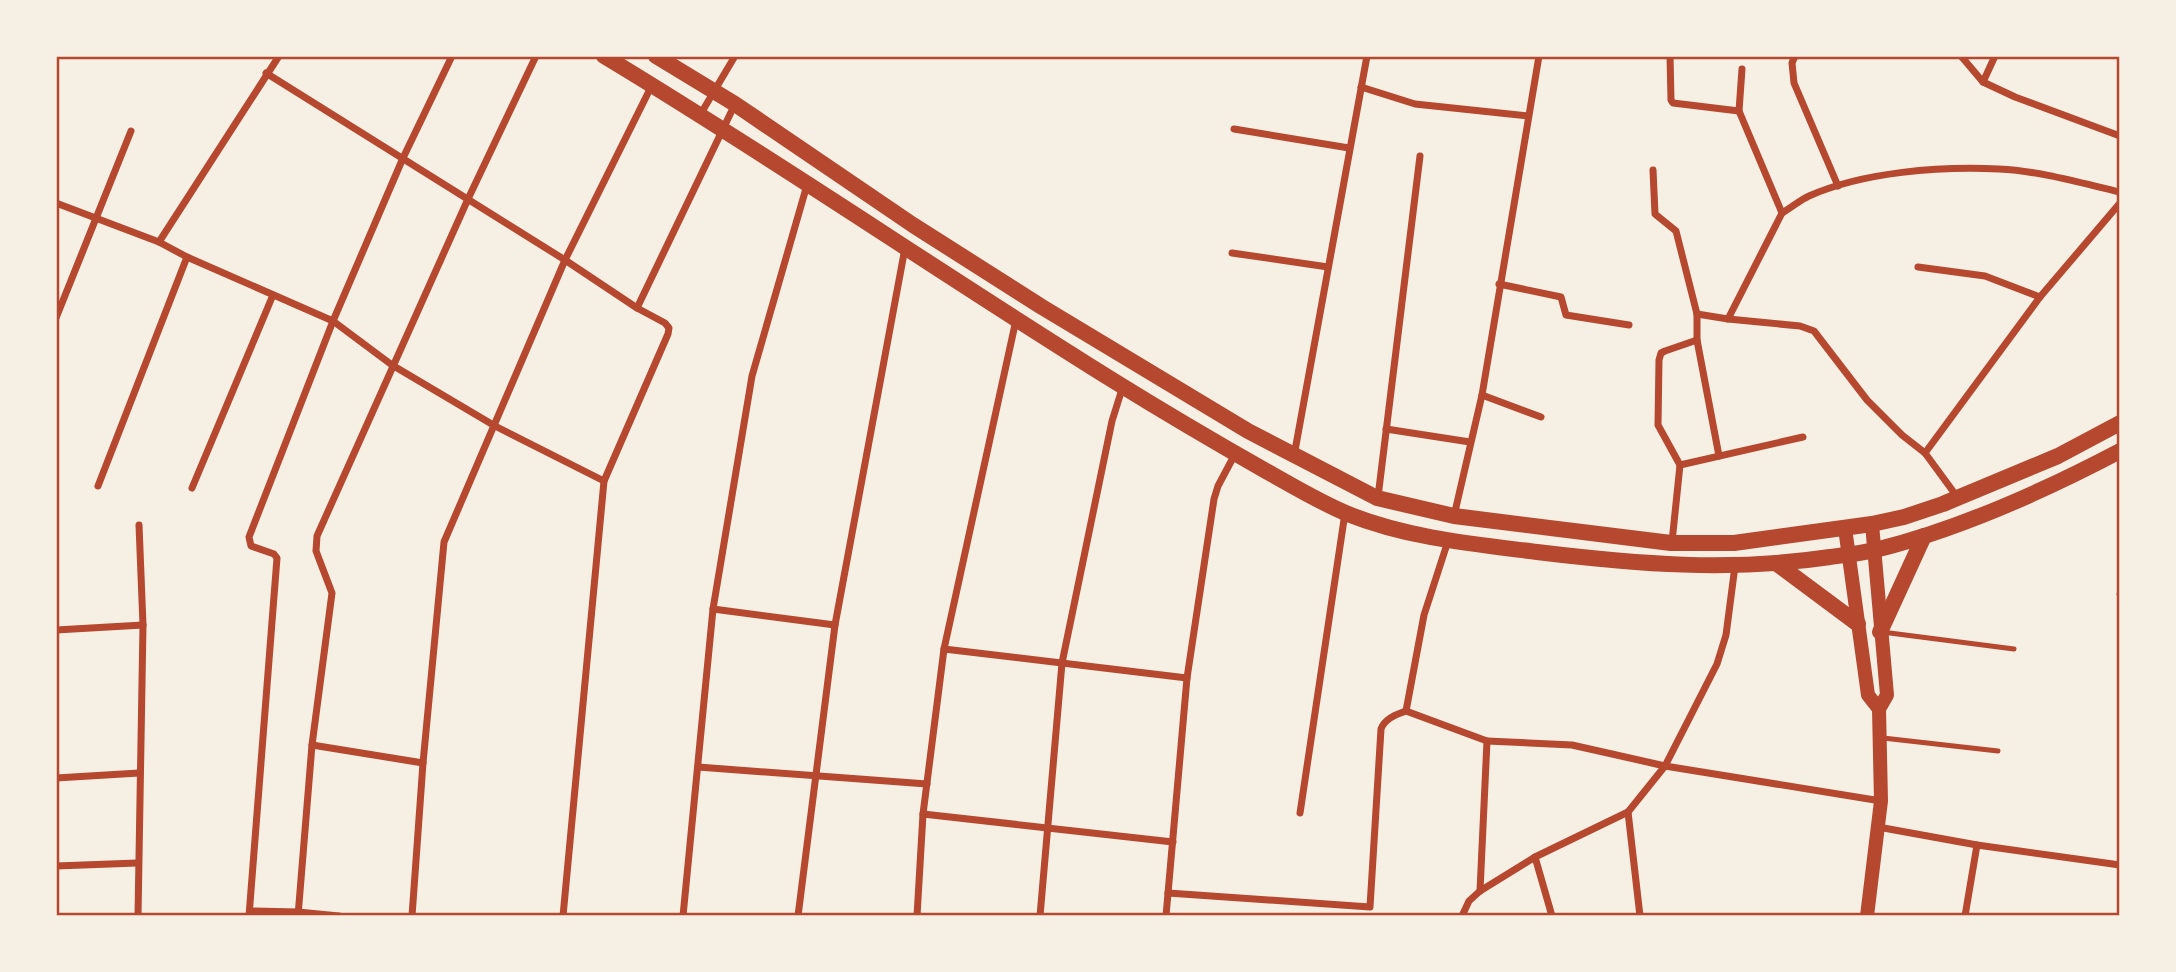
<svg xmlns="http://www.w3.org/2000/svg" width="2176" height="972" viewBox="0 0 2176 972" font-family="'Roboto Condensed',sans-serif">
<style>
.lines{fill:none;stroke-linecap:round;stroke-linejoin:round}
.service{stroke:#b5482f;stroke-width:5}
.minor{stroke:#b5482f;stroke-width:7}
.secondary{stroke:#b5482f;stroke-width:14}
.trunk{stroke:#b5482f;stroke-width:16}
.neatline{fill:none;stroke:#b5482f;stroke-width:2.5}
</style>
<rect width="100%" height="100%" fill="#f6efe4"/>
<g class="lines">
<g class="service">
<path d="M2119 594H2120"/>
<path d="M1882 632 2014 649"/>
<path d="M1883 738 1998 751"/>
</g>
<g class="minor">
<path d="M1670 56 1671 100 1673 103 1739 111"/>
<path d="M1795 56 1792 63 1794 83 1838 186"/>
<path d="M1961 56 1983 82 2015 97 2120 136"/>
<path d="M266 73 565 260 637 308"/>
<path d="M1983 82 1995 56"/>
<path d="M1361 87 1415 104 1528 116"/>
<path d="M700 115 735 56"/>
<path d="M1234 129 1349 148"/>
<path d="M1653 170 1655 214 1676 231 1697 314V340L1719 456"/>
<path d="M56 203 159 242 187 257 333 321 392 365 495 426 604 481"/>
<path d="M1782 213C1791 208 1800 200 1809 196 1863 172 1940 166 1999 169 2040 171 2081 183 2120 192"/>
<path d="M159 242 279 56"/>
<path d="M1232 253 1328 267"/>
<path d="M1918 267 1985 276 2040 297"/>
<path d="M1499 284 1561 297 1566 315 1629 325"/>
<path d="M1697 314 1728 319 1782 213 1739 111 1742 69"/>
<path d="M56 318 131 131"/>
<path d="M1728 319 1800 326 1814 331 1867 400 1902 435 1925 453"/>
<path d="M1482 395 1541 417"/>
<path d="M1386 429 1470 442"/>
<path d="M1294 456 1367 56"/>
<path d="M1680 465 1658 425 1659 360 1661 353 1665 351 1697 340"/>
<path d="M98 486 187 257"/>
<path d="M192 488 273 295"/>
<path d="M1378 497 1420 156"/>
<path d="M1958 498 1925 453 2040 297 2120 203"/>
<path d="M1454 516 1482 395 1539 56"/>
<path d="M1448 541 1424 615 1406 711 1487 741 1480 891"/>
<path d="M1672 542 1680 465 1803 437"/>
<path d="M713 609 835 625"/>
<path d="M56 630 143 625"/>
<path d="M944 649 1187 678"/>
<path d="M1487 741 1572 745 1665 766 1717 664 1726 635 1735 566"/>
<path d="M312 745 423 763"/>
<path d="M698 767 927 784"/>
<path d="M56 778 139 773"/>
<path d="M1628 812 1640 916"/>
<path d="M1300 813 1345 513"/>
<path d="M923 814 1173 842"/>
<path d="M1878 827 1977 845 2120 865"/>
<path d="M1535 857 1552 916"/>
<path d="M56 866 137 863"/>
<path d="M1168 893 1370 907 1381 729C1385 718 1396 715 1406 711"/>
<path d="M250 911 298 912 339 916"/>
<path d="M138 916 143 625 139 525"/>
<path d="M249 916 277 558 274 554 251 546 249 537 333 321 403 158 452 56"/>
<path d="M298 916 312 745 332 593 316 551 317 536 468 199 536 56"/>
<path d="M412 916 423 763 444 542 565 260 652 85"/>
<path d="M563 916 604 481 668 334 669 328 665 323 637 308 735 104"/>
<path d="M683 916 713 609 752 376 807 185"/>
<path d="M798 916 835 625 905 248"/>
<path d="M917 916 923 814 944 649 1016 320"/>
<path d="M1040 916 1062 663 1112 421 1123 386"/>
<path d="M1166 916 1187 678 1214 499 1218 486 1235 454"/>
<path d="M1462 916 1469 901 1480 891 1535 857 1628 812 1665 766 1881 801"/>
<path d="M1965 916 1977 845"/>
</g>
<g class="secondary">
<path d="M1845 528 1868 695 1879 709"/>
<path d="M1867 916 1881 801 1879 709 1887 695 1872 524"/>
</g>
<g class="trunk">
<path d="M604 56C777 160 943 275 1114 381 1164 412 1215 442 1266 471 1293 486 1319 502 1348 514 1408 538 1473 544 1537 552 1636 564 1730 572 1830 557 1846 555 1863 553 1879 549 1963 528 2044 491 2120 451"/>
<path d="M656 56 735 104 913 225 1042 307 1248 431 1377 498 1454 516 1671 543H1734L1872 524 1904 517 1943 504 2058 456 2120 423"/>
<path d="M1776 563 1858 624"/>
<path d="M1880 632 1924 536"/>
</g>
</g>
<rect width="2176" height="972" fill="none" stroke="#f6efe4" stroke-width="116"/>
<rect x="58" y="58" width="2060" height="856" class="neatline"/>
</svg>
